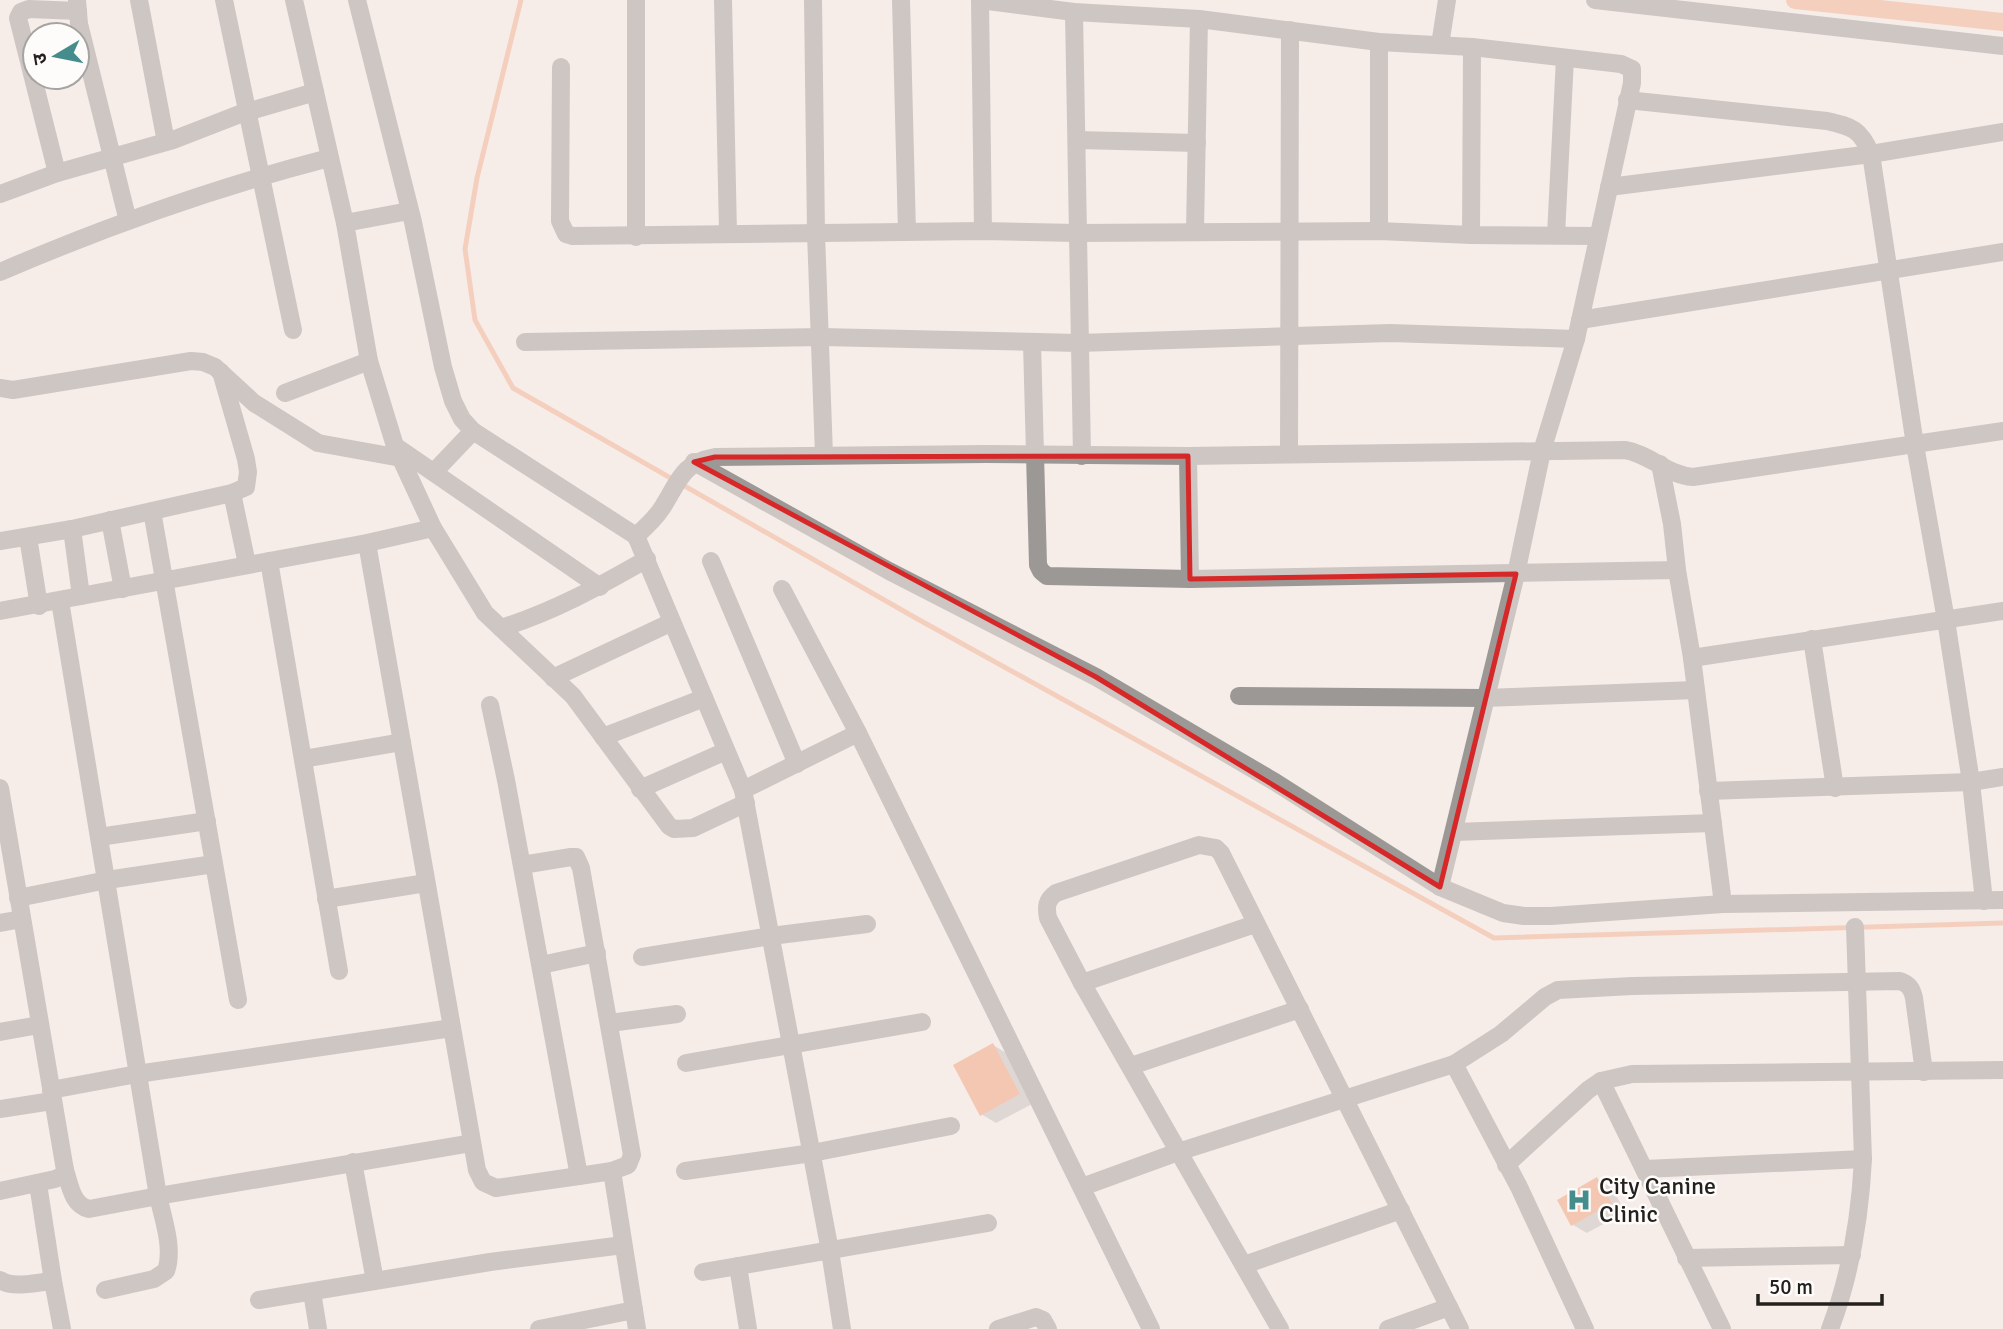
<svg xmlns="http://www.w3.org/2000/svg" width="2003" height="1329" viewBox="0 0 2003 1329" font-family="Signika,'Noto Sans Devanagari',sans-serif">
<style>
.shadow{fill:#0003}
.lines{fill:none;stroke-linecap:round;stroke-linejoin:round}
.stream{stroke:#f4ab8b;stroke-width:5}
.canal{stroke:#f4ab8b;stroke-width:18}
.building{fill:#f29971}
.minor{stroke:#9b9896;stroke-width:18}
.marked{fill:none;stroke:#d62828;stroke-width:5;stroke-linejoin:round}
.labels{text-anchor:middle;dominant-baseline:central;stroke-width:5;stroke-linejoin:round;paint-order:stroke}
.poi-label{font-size:24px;fill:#23201e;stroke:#fefcfb;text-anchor:start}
</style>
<rect width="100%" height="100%" fill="#f6ede9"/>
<g class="shadow">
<path d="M993 1045 1008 1054 1034 1103 996 1123 981 1114Z"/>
<path d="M1597 1179 1612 1188 1625 1212 1587 1233 1573 1225Z"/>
</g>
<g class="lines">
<path class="stream" d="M521 0 477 178 465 249 475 320 513 388 914 617 1494 938 2003 923"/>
<path class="canal" d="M1795 0 2003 22"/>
</g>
<g class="building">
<path d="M993 1043 1020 1094 980 1116 953 1065Z"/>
<path d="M1597 1177 1612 1203 1571 1226 1557 1200Z"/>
</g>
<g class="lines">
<g class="minor">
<path d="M77 0 79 24 128 221"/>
<path d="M139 0 166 142"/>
<path d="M224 0 293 330"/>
<path d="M294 0 345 223 369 361 395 446 433 528 485 613 573 696 669 826 674 829 693 828 746 803"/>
<path d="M357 0 413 222 443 367 453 401 462 419 473 431 636 536 743 790 830 1251 842 1329"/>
<path d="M636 0V237"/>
<path d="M723 0 728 233"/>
<path d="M813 0 816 233 824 455"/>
<path d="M901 0 907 232"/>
<path d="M980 0 1074 12 1199 19 1379 42 1472 47 1621 64 1632 69V83L1576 339 1542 451 1516 574 1440 887"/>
<path d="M980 0 983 231"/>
<path d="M1595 0 2003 46"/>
<path d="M1074 12 1082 456"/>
<path d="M1440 45 1447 0"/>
<path d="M561 67 560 221 566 234 573 236 983 231 1077 233 1379 231 1471 235 1598 236"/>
<path d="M1627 100 1827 121C1853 127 1860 129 1871 154L1915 445 1946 620 1971 782 1984 901"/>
<path d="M1078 140 1197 143"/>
<path d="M57 173 18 18 21 12 29 9 78 11"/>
<path d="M1609 187 1871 154 2003 132"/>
<path d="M0 194 57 173 173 140 240 114 315 92"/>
<path d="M345 223 409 211"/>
<path d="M1195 231 1199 19"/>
<path d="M1379 231V42"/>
<path d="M1471 235 1472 47"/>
<path d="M1556 235 1565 58"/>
<path d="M0 272C107 226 217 187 329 158"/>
<path d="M1580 320 2003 252"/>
<path d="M525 342 822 337 1079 343 1390 333 1576 339"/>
<path d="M1032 343 1038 565 1041 571 1047 576 1190 579 1677 570"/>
<path d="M0 388 13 390 191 361 203 362 215 367 254 403 318 443 401 458"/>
<path d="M285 393 369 361"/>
<path d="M395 446 600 587"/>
<path d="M1289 454 1290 30"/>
<path d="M1188 456 1190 579"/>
<path d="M694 462 889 571 1096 677 1275 782 1440 887 1503 913 1524 916H1551L1723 904 2003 900"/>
<path d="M1660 464 1672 524 1677 570 1692 658 1723 904"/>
<path d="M434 472 473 431"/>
<path d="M232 493 247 564"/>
<path d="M152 511 238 1000"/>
<path d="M110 520 123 589"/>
<path d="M72 529 81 596"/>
<path d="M636 536C646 527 655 519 662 508 679 482 681 463 715 457L985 454 1188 456 1625 450C1650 454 1667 475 1693 477L2003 431"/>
<path d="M28 537 39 606"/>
<path d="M0 541 72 529 232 493 246 487 248 472 246 459 221 372"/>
<path d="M367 543 477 1170 483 1182 496 1188 579 1176"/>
<path d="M269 561 339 971"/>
<path d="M711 561 797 764"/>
<path d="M782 589 858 733"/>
<path d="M60 601 158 1196 472 1143"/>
<path d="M0 611 367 543 433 528"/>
<path d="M501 628C553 612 600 586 647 559"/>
<path d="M1812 639 1835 788"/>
<path d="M1692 658 2003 611"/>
<path d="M553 678 672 622"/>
<path d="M1239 696 1484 698 1696 690"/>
<path d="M490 705 506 780 579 1176 612 1171 637 1329"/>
<path d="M603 737 704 698"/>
<path d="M303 759 402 742"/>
<path d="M0 788 65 1170 62 1176 55 1179 0 1191"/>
<path d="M640 789 726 751"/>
<path d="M743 790 858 733 1151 1329"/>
<path d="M1708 791 1971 782 2003 777"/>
<path d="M1454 832 1713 823"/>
<path d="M99 837 207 821"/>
<path d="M522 865 571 857H576L581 868 632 1155 628 1165 612 1171"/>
<path d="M18 898 107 880 214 864"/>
<path d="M326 899 426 883"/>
<path d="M0 923 22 919"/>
<path d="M642 957 771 936 867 924"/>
<path d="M541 965 597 953"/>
<path d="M1082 983 1255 924"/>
<path d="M610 1023 677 1014"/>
<path d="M0 1032 39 1025"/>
<path d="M686 1063 922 1022"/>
<path d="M1454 1064 1519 1187 1585 1329"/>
<path d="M1131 1066 1300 1009"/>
<path d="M1601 1081 1722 1329"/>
<path d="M51 1090 137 1074 452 1028"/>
<path d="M0 1109 52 1101"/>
<path d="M353 1162 375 1281"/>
<path d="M1506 1165 1588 1090 1601 1081 1632 1074 2003 1070"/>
<path d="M1645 1169 1863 1159"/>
<path d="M65 1170C70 1185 72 1205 89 1209L158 1196C163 1218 174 1249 166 1271L154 1279 105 1290"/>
<path d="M685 1171 812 1153 951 1126"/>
<path d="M38 1184 53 1281"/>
<path d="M1082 1187 1178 1152 1454 1064 1501 1034 1545 997 1558 990 1632 986 1900 981C1909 984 1912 989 1914 998L1924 1072"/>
<path d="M1686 1258 1852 1255"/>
<path d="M1244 1265 1401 1210"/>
<path d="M738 1266 748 1329"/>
<path d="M703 1272 988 1223"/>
<path d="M0 1280C13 1289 37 1282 53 1281L62 1329"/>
<path d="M312 1292 318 1329"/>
<path d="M259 1300 490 1262 623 1245"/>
<path d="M539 1329 634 1310"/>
<path d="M998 1329 1036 1317 1043 1320 1048 1329"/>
<path d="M1280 1329 1082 983 1048 918C1046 907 1046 900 1056 893L1199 845 1216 848 1221 853 1460 1329"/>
<path d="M1388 1329 1449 1307"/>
<path d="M1830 1329C1851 1274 1860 1218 1863 1159L1855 927"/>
</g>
</g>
<path d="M0 0H2003V1329H0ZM1188 456 1190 579 1516 574 1440 887 1096 677 694 462 715 457Z" fill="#f6ede9" fill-opacity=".55" fill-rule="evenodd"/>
<path class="marked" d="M1188 456 1190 579 1516 574 1440 887 1096 677 694 462 715 457Z"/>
<defs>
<g id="hospital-bare" transform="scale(1.89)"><path d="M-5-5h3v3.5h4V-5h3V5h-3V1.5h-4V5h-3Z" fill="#458d8c" stroke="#fefcfb" stroke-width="2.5" paint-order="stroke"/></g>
</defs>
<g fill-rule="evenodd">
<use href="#hospital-bare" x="1579" y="1200"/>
</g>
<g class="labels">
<g class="poi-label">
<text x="1599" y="1186">City Canine<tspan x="1599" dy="28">Clinic</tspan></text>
</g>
</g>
<g transform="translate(56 56) rotate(260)"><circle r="33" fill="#fefcfb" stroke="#a6a4a3" stroke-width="2"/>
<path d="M0-5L12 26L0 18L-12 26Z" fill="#458d8c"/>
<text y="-10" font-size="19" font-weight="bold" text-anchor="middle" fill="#23201e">उ</text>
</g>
<path d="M1758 1294v10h124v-10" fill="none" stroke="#23201e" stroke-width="3.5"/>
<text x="1769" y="1294" font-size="21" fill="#23201e" stroke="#fefcfb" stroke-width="5" paint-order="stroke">50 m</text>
</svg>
